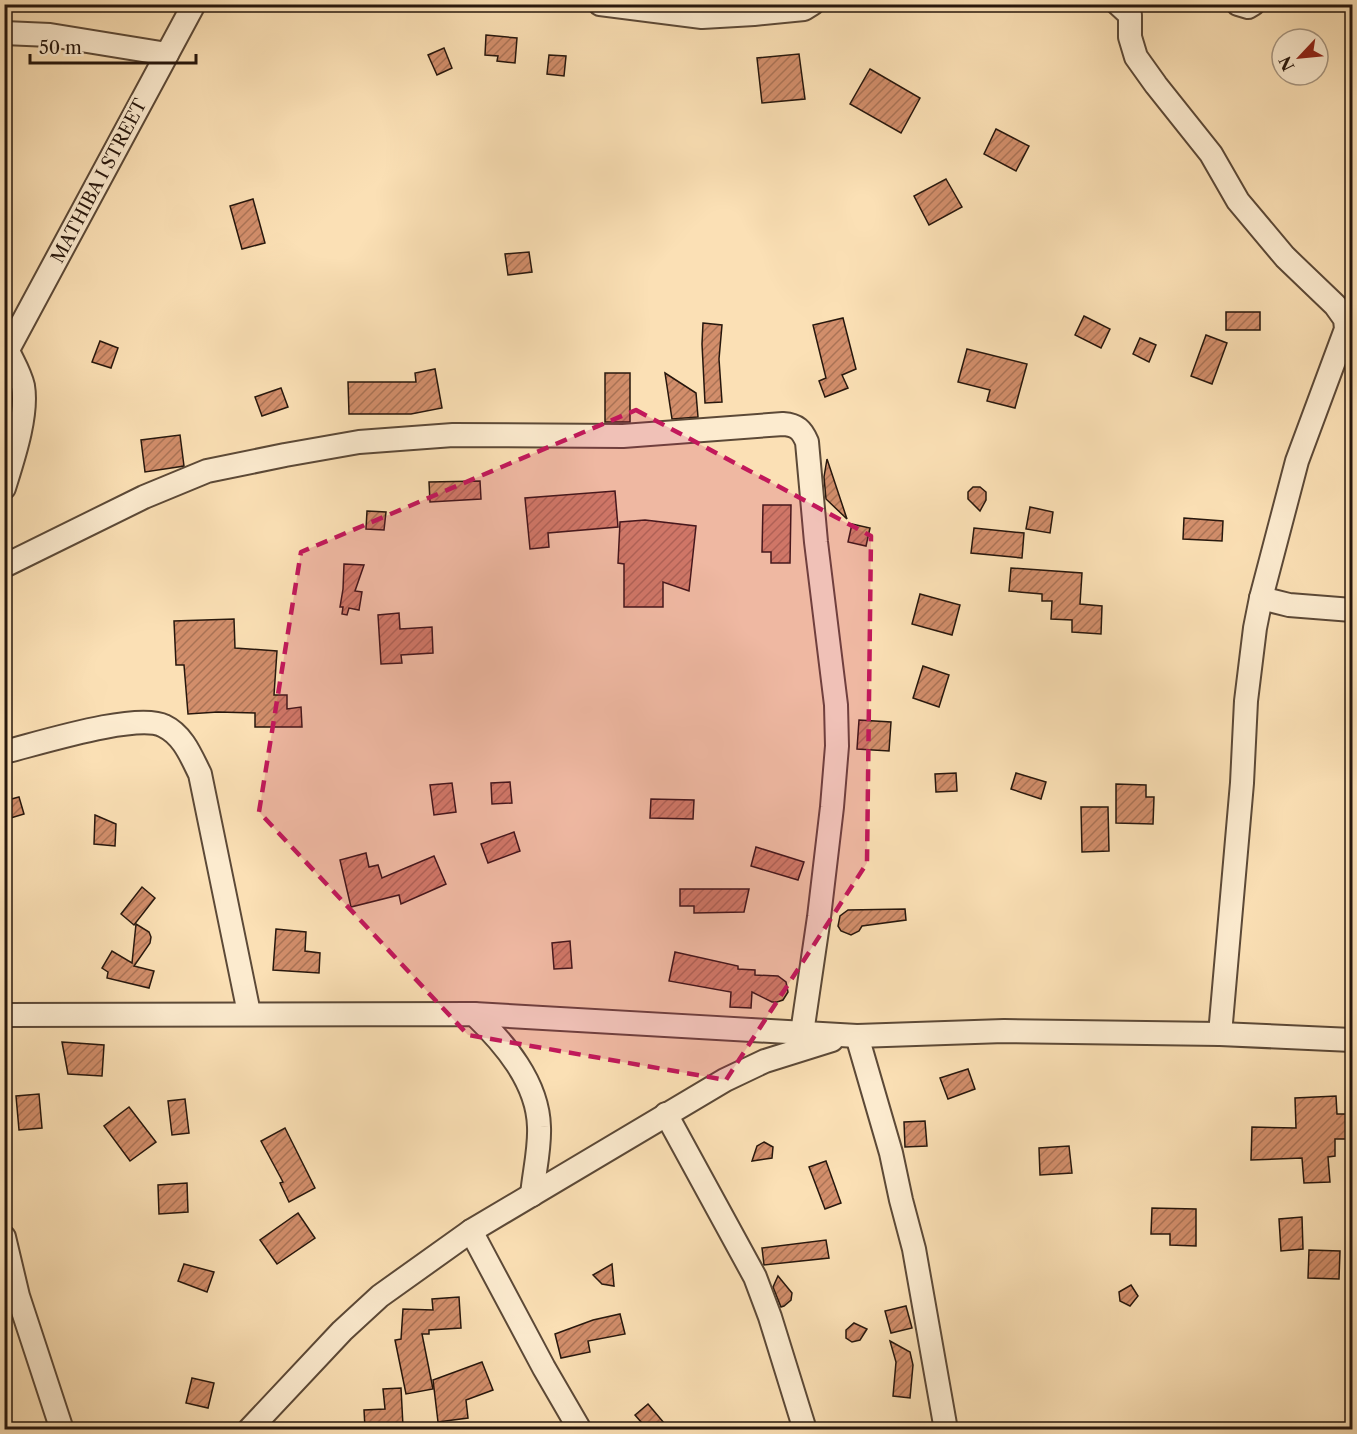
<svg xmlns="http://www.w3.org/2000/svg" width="1357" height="1434" viewBox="0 0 1357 1434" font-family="'Libre Caslon Text',serif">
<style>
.building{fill:url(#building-hatch);stroke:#27170d;stroke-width:1.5}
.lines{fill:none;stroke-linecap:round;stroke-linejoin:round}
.minor-casing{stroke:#5c4937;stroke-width:26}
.minor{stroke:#fcebcf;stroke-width:22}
.marked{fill:#c2185b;fill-opacity:0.2;stroke:#c2185b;stroke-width:4.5;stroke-dasharray:12 8;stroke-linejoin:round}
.labels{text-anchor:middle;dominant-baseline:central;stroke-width:6;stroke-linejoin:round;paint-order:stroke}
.street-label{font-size:18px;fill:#27170d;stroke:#fcebcf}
</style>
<defs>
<pattern id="building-hatch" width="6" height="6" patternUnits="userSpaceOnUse" patternTransform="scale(1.5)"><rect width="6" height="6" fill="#d28e6b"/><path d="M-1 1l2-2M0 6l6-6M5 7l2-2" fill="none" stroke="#aa7356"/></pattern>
</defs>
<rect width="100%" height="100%" fill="#fbe0b5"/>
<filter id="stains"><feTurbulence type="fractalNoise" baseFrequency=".00333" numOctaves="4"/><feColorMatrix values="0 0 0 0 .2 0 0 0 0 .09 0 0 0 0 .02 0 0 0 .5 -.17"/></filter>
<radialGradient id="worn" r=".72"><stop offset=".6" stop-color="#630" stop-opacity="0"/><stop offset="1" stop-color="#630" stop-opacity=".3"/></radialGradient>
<g class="building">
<path d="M486 35 517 38 515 63 497 61 498 56 485 55Z"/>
<path d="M444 48 452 68 437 75 428 55Z"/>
<path d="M799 54 805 99 762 103 757 58Z"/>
<path d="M549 55 566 56 564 76 547 74Z"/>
<path d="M870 69 920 98 901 133 850 104Z"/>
<path d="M996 129 1029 146 1016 171 984 154Z"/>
<path d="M946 179 962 207 929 225 914 196Z"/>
<path d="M253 199 265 243 242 249 230 206Z"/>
<path d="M529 252 532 272 508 275 505 254Z"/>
<rect x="1226" y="312" width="34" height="18"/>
<path d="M1084 316 1110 329 1101 348 1075 335Z"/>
<path d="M843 318 856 369 842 375 848 388 825 397 819 381 826 378 813 325Z"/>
<path d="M703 323 722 325 719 359 722 402 705 403 702 344Z"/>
<path d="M1206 335 1227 343 1212 384 1191 376Z"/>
<path d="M1140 338 1156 345 1149 362 1133 354Z"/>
<path d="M100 341 118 348 111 368 92 362Z"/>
<path d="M967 349 1027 364 1015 408 987 401 990 390 958 382Z"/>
<path d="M435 369 442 408 411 414H349L348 382H416L415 373Z"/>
<rect x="605" y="373" width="25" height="49"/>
<path d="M665 373 696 393 698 417 672 419Z"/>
<path d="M281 388 288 407 262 416 255 397Z"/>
<path d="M180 435 184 466 145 472 141 440Z"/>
<path d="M827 459 847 519 826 499 824 477Z"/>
<path d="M480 481 481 499 430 502 429 482Z"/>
<path d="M973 487H980L986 492V500L980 511 968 499V492Z"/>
<path d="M615 491 618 527 548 533 549 547 530 549 525 498Z"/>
<path d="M763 505H791L790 563H771V552H762Z"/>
<path d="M1030 507 1053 512 1050 533 1026 529Z"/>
<path d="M367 511 386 512 384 530 366 529Z"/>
<path d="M1184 518 1223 521 1222 541 1183 539Z"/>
<path d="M645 520 696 526 689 591 663 582V607H624V564L618 563 620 522Z"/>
<path d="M852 524 870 528 866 546 848 542Z"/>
<path d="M974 528 1024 533 1022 558 971 553Z"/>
<path d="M344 564 364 565 355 591 362 592 359 610 349 608 347 615 342 614 343 607H340L343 589Z"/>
<path d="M1011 568 1082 573 1080 604 1102 606 1101 634 1072 632V620L1051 619 1052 601H1042V594L1009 591Z"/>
<path d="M920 594 960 605 952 635 912 624Z"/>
<path d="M399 613 400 629 432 627 433 653 401 655 402 663 381 664 378 615Z"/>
<path d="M234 619 235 648 277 651 274 695H287V709L301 707 302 727H255V713L218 712 188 714 184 665H176L174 621Z"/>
<path d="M923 666 949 675 939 707 913 698Z"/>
<path d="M859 720 891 722 889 751 857 749Z"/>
<path d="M956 773 957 791 936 792 935 774Z"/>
<path d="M1016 773 1046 782 1041 799 1011 789Z"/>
<path d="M510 782 512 803 492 804 491 783Z"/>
<path d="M452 783 456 812 434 815 430 785Z"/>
<path d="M1116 784 1146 785V797H1154L1153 824 1116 823Z"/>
<path d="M19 797 24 814 4 820V801Z"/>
<path d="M651 799 694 800 693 819 650 818Z"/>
<path d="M1081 807H1108L1109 851 1082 852Z"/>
<path d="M95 815 116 824 115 846 94 844Z"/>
<path d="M514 832 520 851 488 863 481 844Z"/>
<path d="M756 847 804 862 798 880 751 866Z"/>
<path d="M366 853 369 867 378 865 382 878 434 856 446 884 401 904 399 895 351 907 340 860Z"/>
<path d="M142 887 155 898 134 925 121 914Z"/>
<path d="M680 889H749L744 912 694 913V906H680Z"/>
<path d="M905 909 906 920 862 926 859 931 851 935 841 931 838 926 840 916 848 910Z"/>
<path d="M136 924 149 932 151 937 150 943 134 966 154 971 149 988 107 978 108 972 102 968 112 951 132 963Z"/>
<path d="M276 929 306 932 305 951 320 953 319 973 273 970Z"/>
<path d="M570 941 572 968 554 969 552 943Z"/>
<path d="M675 952 738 966V969L755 970V975L778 976 786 982 788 992 783 1000 777 1002H772L752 992 751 1008 730 1007 731 992 669 981Z"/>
<path d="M62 1042 104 1045 102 1076 68 1074Z"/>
<path d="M968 1069 975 1089 948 1099 940 1078Z"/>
<path d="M39 1094 42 1128 19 1130 16 1096Z"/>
<path d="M1336 1096 1337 1114H1349L1350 1139H1335V1156L1328 1157 1330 1182 1304 1183 1302 1158 1251 1160 1252 1127 1296 1128 1295 1098Z"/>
<path d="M185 1099 189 1133 172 1135 168 1101Z"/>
<path d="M129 1107 156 1142 130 1161 104 1126Z"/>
<path d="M925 1121 927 1146 905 1147 904 1122Z"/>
<path d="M285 1128 315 1188 289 1202 280 1183 283 1182 261 1141Z"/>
<path d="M764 1142 773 1147 772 1158 752 1161 757 1146Z"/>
<path d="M1069 1146 1072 1173 1040 1175 1039 1148Z"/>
<path d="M826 1161 841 1203 825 1209 809 1167Z"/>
<path d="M187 1183 188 1212 159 1214 158 1185Z"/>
<path d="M1152 1208 1196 1209V1246L1170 1245V1234H1151Z"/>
<path d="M298 1213 315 1238 277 1264 260 1240Z"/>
<path d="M1302 1217 1303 1249 1281 1251 1279 1219Z"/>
<path d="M826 1240 829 1258 764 1265 762 1248Z"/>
<path d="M1309 1250 1340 1251 1339 1279 1308 1278Z"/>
<path d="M184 1264 214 1272 207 1292 178 1281Z"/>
<path d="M612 1264 614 1286 602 1284 593 1275Z"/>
<path d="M778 1276 792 1293 791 1300 784 1306 781 1307 773 1287Z"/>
<path d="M1131 1285 1138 1296 1130 1306 1120 1301 1119 1292Z"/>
<path d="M459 1297 461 1328 429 1330V1334H422L433 1389 406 1394 395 1340 401 1339 403 1309 433 1310 432 1299Z"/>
<path d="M906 1306 912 1328 891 1333 885 1311Z"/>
<path d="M620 1314 625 1334 588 1341 590 1352 561 1358 555 1334 593 1320Z"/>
<path d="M854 1323 867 1329 860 1340 852 1342 846 1338V1330Z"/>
<path d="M890 1341 910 1352 913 1365 910 1398 893 1396 896 1362Z"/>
<path d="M482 1362 493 1390 466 1400 468 1418 438 1422 433 1380Z"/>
<path d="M192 1378 214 1383 208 1408 186 1403Z"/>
<path d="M401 1388 403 1426 365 1428 364 1410 385 1409 383 1389Z"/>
<path d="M648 1404 670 1430H648L635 1415Z"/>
</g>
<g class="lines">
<g class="minor-casing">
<g id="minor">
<path d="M600 4 702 17 754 14 804 9 812 4"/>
<path d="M1118 4 1130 15V37L1136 57 1156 85 1211 154 1238 201 1285 257 1335 305 1345 319 1346 329 1297 461 1261 598 1255 628 1246 701 1242 783 1220 1034"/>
<path d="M1238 4 1248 7 1253 4"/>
<path d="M4 33 50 35 167 54"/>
<path d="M4 357 194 4"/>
<path d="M4 488C13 459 28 415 23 386 20 373 13 362 8 351"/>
<path d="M4 566 144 497 207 471 285 455 359 442 453 435 623 436 783 424C797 425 802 430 807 442L816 542 836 705 837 746 832 807 819 917 802 1033"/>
<path d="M1261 598 1289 605 1352 610"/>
<path d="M4 752C37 744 137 712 164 726 183 735 191 756 200 774L249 1013"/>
<path d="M474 1014C504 1043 538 1082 539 1127 540 1149 534 1173 532 1195"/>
<path d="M4 1015 474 1014 857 1036 1004 1031 1220 1034 1352 1040"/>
<path d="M857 1036 891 1153 901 1200 914 1249 946 1430"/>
<path d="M666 1114 755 1277 770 1317 805 1430"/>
<path d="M471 1231 544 1368 580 1430"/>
<path d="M4 1237 18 1296 62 1430"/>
<path d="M249 1430 342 1331 380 1296 471 1231 725 1080 765 1061 832 1040"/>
</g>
</g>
<use href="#minor" class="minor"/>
</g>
<path class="marked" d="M636 410 871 536 867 863 726 1080 468 1035 259 812 301 552Z"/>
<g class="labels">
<g class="street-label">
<text transform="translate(99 181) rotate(-62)">MATHIBA I STREET</text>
</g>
</g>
<rect width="1357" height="1434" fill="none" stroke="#fbe0b5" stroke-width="24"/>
<rect x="6" y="6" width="1345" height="1422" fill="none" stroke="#27170d" stroke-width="3"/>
<rect x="12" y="12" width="1333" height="1410" fill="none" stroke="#27170d" stroke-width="1.5"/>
<g transform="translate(1300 57) rotate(244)"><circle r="28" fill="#fcebcf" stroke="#a79681" stroke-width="1.5"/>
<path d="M0-4.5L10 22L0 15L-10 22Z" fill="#8f2418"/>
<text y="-9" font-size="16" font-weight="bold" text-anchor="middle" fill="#27170d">N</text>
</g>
<path d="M30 54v9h166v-9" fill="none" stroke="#27170d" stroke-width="3"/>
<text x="39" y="54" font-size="18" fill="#27170d" stroke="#fcebcf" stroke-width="4.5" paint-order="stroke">50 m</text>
<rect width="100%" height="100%" filter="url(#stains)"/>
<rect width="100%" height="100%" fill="url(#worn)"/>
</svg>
